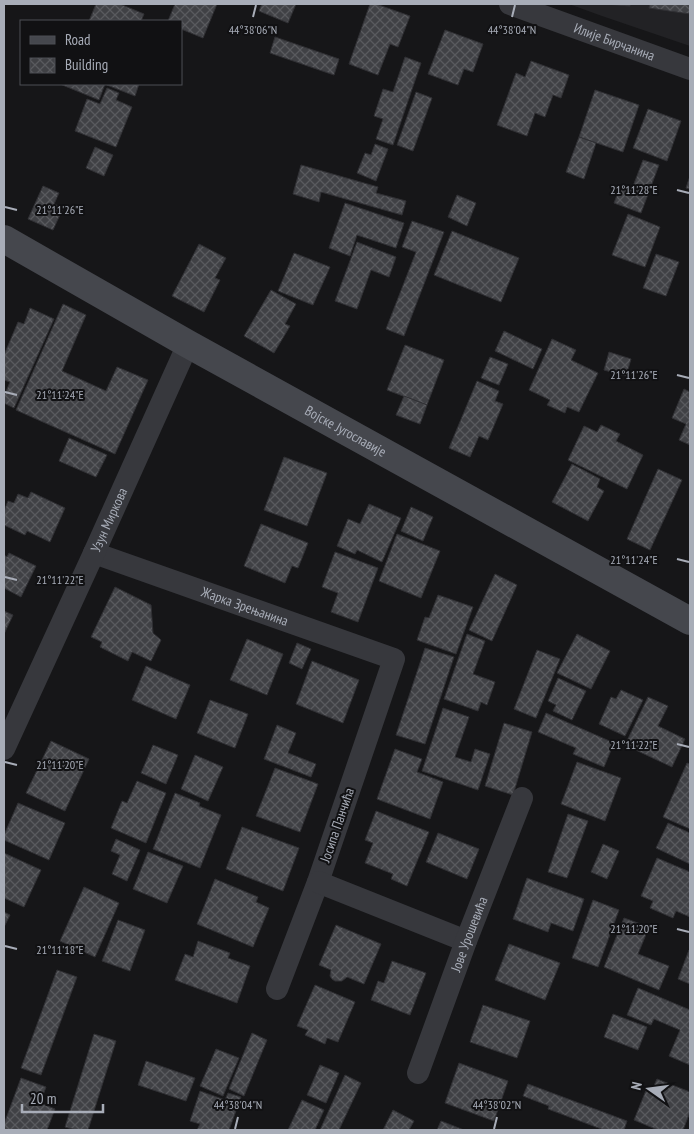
<svg xmlns="http://www.w3.org/2000/svg" width="694" height="1134" viewBox="0 0 694 1134" font-family="'PT Sans Narrow',sans-serif">
<style>
.built{fill:#222225}
.building{fill:url(#building-cross-hatch);stroke:#303034}
.lines{fill:none;stroke-linecap:round;stroke-linejoin:round}
.minor{stroke:#37383d;stroke-width:22}
.secondary{stroke:#45474d;stroke-width:28}
.ticks{fill:none;stroke:#a8adb8;stroke-width:2}
.labels{text-anchor:middle;dominant-baseline:central;stroke-width:4;stroke-linejoin:round;paint-order:stroke}
.street-label{font-size:14px;fill:#a8adb8;stroke:#111113}
.ticks-label{font-size:12px;text-anchor:middle;fill:#a8adb8;stroke:#111113;stroke-width:4;stroke-linejoin:round;paint-order:stroke}
</style>
<defs>
<pattern id="building-cross-hatch" width="8" height="8" patternUnits="userSpaceOnUse" patternTransform="scale(1.25)"><rect width="8" height="8" fill="#404145"/><path d="M0 0l8 8M0 8l8-8" fill="none" stroke="#595a5e"/></pattern>
</defs>
<rect width="100%" height="100%" fill="#161618"/>
<path class="built" d="M569 4H690V46L602 16Z"/>
<g class="building">
<path d="M96 4H120L144 14 141 21H89Z"/>
<path d="M175 4H217L203 38 181 29V21H168Z"/>
<path d="M262 4H296L288 23 259 11Z"/>
<path d="M370 4H376L410 16 398 47 390 44 378 75 349 64Z"/>
<path d="M605 4H630V6Z"/>
<path d="M650 4H690V14L649 8Z"/>
<path d="M445 30 483 44 473 72 464 69 458 85 428 74Z"/>
<path d="M275 37 339 59 334 75 270 53Z"/>
<path d="M405 57 421 63 393 145 376 139 383 119 374 116 383 89 393 92Z"/>
<path d="M531 61 569 75 561 98 553 95 545 117 535 113 527 136 497 125 516 73 525 77Z"/>
<path d="M60 84H105L99 100Z"/>
<path d="M108 84H139L135 96 107 85Z"/>
<path d="M107 88 119 93 116 100 132 107 116 147 75 131 87 99 100 104Z"/>
<path d="M595 90 639 105 623 152 579 137Z"/>
<path d="M416 92 432 98 413 151 397 145Z"/>
<path d="M648 109 681 121 667 161 633 148Z"/>
<path d="M579 137 596 143 584 179 566 172Z"/>
<path d="M375 144 388 149 376 181 357 173 365 153 371 155Z"/>
<path d="M95 147 113 155 104 176 86 168Z"/>
<path d="M643 160 659 165 641 213 614 203 621 185 632 189Z"/>
<path d="M301 165 378 187 376 193 406 201 402 215 321 192 319 202 293 194Z"/>
<path d="M690 176V189L686 188Z"/>
<path d="M43 186 59 193 54 204 63 208 53 230 28 219Z"/>
<path d="M457 195 476 203 467 226 448 217Z"/>
<path d="M345 203 404 223 396 248 357 235 350 256 329 248Z"/>
<path d="M628 214 660 227 645 267 612 255Z"/>
<path d="M412 221 444 232 404 336 386 329 416 252 402 247Z"/>
<path d="M452 231 519 258 501 302 434 275Z"/>
<path d="M357 242 396 257 389 277 371 270 357 309 335 301Z"/>
<path d="M199 244 226 258 215 278 220 280 204 312 172 296Z"/>
<path d="M294 253 330 267 313 305 278 291Z"/>
<path d="M656 254 679 262 666 296 643 288Z"/>
<path d="M271 290 296 304 285 324 290 326 274 353 244 336Z"/>
<path d="M63 304 86 315 62 371 106 391 117 367 148 380 115 454 16 410Z"/>
<path d="M30 308 54 319 14 408 4 403V396L10 382 4 380V355L18 322 24 324Z"/>
<path d="M504 331 542 349 533 369 495 351Z"/>
<path d="M552 339 576 350 571 360 598 373 579 412 567 407 565 413 547 405 550 400 529 390Z"/>
<path d="M405 345 444 360 427 405 387 390Z"/>
<path d="M609 352 631 359 626 376 604 370Z"/>
<path d="M490 357 508 364 499 385 481 378Z"/>
<path d="M477 381 499 391 495 401 503 404 488 440 479 436 470 457 449 448Z"/>
<path d="M684 389 690 392V445L679 440 686 424 672 418Z"/>
<path d="M404 396 427 405 420 424 396 415Z"/>
<path d="M601 425 620 434 616 441 643 455 627 489 568 460 584 426 597 432Z"/>
<path d="M69 438 107 455 96 477 59 461Z"/>
<path d="M284 457 327 473 307 526 264 510Z"/>
<path d="M572 464 600 479 597 487 604 491 588 521 552 502Z"/>
<path d="M658 469 682 480 650 550 627 539Z"/>
<path d="M31 492 65 508 50 542 27 531 25 535 4 525V511L8 501 14 503 18 494 28 498Z"/>
<path d="M369 504 401 518 382 562 357 550 355 554 337 546 348 519 360 524Z"/>
<path d="M411 507 433 517 423 541 401 531Z"/>
<path d="M261 524 308 543 298 568 292 566 285 583 244 566Z"/>
<path d="M397 534 440 551 421 598 379 581Z"/>
<path d="M335 552 378 568 358 622 331 612 338 593 322 587Z"/>
<path d="M9 553 36 566 21 597 4 588V555L7 557Z"/>
<path d="M495 574 517 585 492 641 469 630Z"/>
<path d="M115 587 151 605 153 633 161 640 151 661 132 652 128 661 100 647 102 642 91 637Z"/>
<path d="M438 595 473 607 456 654 417 640 425 617 429 618Z"/>
<path d="M4 611 13 615 4 634Z"/>
<path d="M467 634 485 641 473 674 495 682 487 705 481 702 478 711 444 699Z"/>
<path d="M577 634 610 651 591 689 557 673Z"/>
<path d="M247 639 283 654 267 695 230 680Z"/>
<path d="M297 643 311 649 302 669 289 663Z"/>
<path d="M425 648 454 657 425 744 396 735Z"/>
<path d="M537 650 560 659 536 718 514 709Z"/>
<path d="M312 661 359 680 343 723 296 704Z"/>
<path d="M146 666 190 685 176 719 132 700Z"/>
<path d="M558 678 586 691 572 720 553 711 556 705 548 701Z"/>
<path d="M621 690 643 700 625 736 599 724 611 697 616 699Z"/>
<path d="M648 697 668 706 658 726 685 739 672 767 625 745Z"/>
<path d="M210 700 248 714 235 748 197 733Z"/>
<path d="M443 708 469 717 455 757 471 762 475 749 490 754 478 790 422 771Z"/>
<path d="M546 713 614 743 604 767 573 754 576 748 538 732Z"/>
<path d="M504 723 532 732 513 795 485 786Z"/>
<path d="M277 725 296 733 288 753 316 764 311 777 264 759Z"/>
<path d="M51 741 89 759 65 811 26 793Z"/>
<path d="M153 745 178 755 166 784 141 773Z"/>
<path d="M395 749 422 759 417 772 443 782 430 819 377 799Z"/>
<path d="M195 755 223 767 208 801 181 789Z"/>
<path d="M577 762 621 778 605 821 561 804Z"/>
<path d="M687 763 690 764V829L663 817Z"/>
<path d="M275 768 318 784 300 832 256 816Z"/>
<path d="M137 781 166 793 146 843 111 828 122 801 127 803Z"/>
<path d="M175 793 200 803 199 806 221 815 200 868 153 849Z"/>
<path d="M18 803 65 823 49 860 4 840V835Z"/>
<path d="M376 811 429 832 407 886 391 879 393 874 365 863 373 843 365 840Z"/>
<path d="M568 814 588 821 567 878 548 872Z"/>
<path d="M668 823 690 833V864L656 848Z"/>
<path d="M242 827 299 848 283 891 226 869Z"/>
<path d="M438 833 479 849 467 879 426 862Z"/>
<path d="M116 839 140 850 127 881 112 874 120 855 111 851Z"/>
<path d="M603 844 619 851 607 879 591 872Z"/>
<path d="M148 852 183 866 167 903 133 889Z"/>
<path d="M4 853 41 870 24 907 4 898Z"/>
<path d="M657 858 690 872V917L676 911 673 918 650 908 653 901 641 896Z"/>
<path d="M527 878 584 899 573 931 551 923 548 932 513 919Z"/>
<path d="M215 879 258 897 256 902 269 908 253 947 197 924Z"/>
<path d="M84 887 119 903 95 957 60 941Z"/>
<path d="M593 900 619 910 598 967 572 958Z"/>
<path d="M4 912 10 915 4 927Z"/>
<path d="M624 918 649 927 638 954 669 966 659 990 604 967Z"/>
<path d="M118 920 145 930 130 971 102 961Z"/>
<path d="M336 925 381 944 364 984 347 977 342 981H335L332 979 330 976 331 970 319 965Z"/>
<path d="M198 941 230 953 228 958 250 966 237 1003 175 980 185 954 193 957Z"/>
<path d="M509 944 560 963 545 1000 495 980Z"/>
<path d="M689 950H690V984L678 979Z"/>
<path d="M392 961 426 973 410 1015 371 1000 378 981 384 983Z"/>
<path d="M57 970 77 977 41 1075 21 1068Z"/>
<path d="M315 985 355 1002 338 1042 327 1038 325 1044 305 1035 308 1030 297 1026Z"/>
<path d="M638 988 690 1010V1065L669 1056 680 1030 654 1019 651 1025 627 1015Z"/>
<path d="M483 1005 530 1021 517 1058 470 1042Z"/>
<path d="M613 1014 647 1027 638 1050 604 1037Z"/>
<path d="M252 1033 267 1040 244 1096 229 1089Z"/>
<path d="M94 1034 116 1041 88 1130H76L65 1127Z"/>
<path d="M216 1049 239 1058 223 1096 200 1086Z"/>
<path d="M146 1061 195 1078 186 1101 138 1085Z"/>
<path d="M459 1063 508 1081 494 1121 445 1103Z"/>
<path d="M320 1065 339 1073 326 1103 307 1095Z"/>
<path d="M345 1075 361 1083 339 1130H320Z"/>
<path d="M21 1078 46 1087 40 1103 55 1109 47 1130H4V1124Z"/>
<path d="M657 1079 690 1092V1112L683 1130H658L634 1120 647 1088 652 1090Z"/>
<path d="M528 1084 627 1121 624 1130H604L548 1109 549 1106 523 1096Z"/>
<path d="M200 1091 225 1100 228 1093 241 1097 229 1130H197L200 1124 190 1121Z"/>
<path d="M302 1100 324 1110 315 1130H288Z"/>
<path d="M393 1110 414 1121 409 1130H383Z"/>
<path d="M441 1121 464 1130H437Z"/>
</g>
<g class="lines">
<g class="minor">
<path id="s1" d="M510 4 690 69"/>
<path id="s2" d="M94 553 394 659 318 882 277 989"/>
<path id="s3" d="M4 749 94 553 188 344"/>
<path d="M318 882 466 941"/>
<path id="s4" d="M418 1073 466 941 522 798"/>
</g>
<path class="secondary" id="s5" d="M4 239 188 344 690 621"/>
</g>
<path class="ticks" d="M253 17 256 5M512 17 515 5M677 190 689 193M5 207 17 210M677 375 689 378M5 392 17 395M677 559 689 562M5 577 17 580M677 744 689 747M5 762 17 765M677 929 689 932M5 946 17 949M235 1129 238 1117M494 1129 497 1117"/>
<g class="labels">
<g class="street-label">
<text stroke="none"><textPath href="#s1" startOffset="111">Илије Бирчанина</textPath></text>
<text stroke="none"><textPath href="#s5" startOffset="392">Војске Југославије</textPath></text>
<text stroke="none"><textPath href="#s3" startOffset="252">Узун Миркова</textPath></text>
<text stroke="none"><textPath href="#s2" startOffset="160">Жарка Зрењанина</textPath></text>
<text transform="translate(337 825) rotate(-71)">Јосипа Панчића</text>
<text stroke="none"><textPath href="#s4" startOffset="148">Јове Урошевића</textPath></text>
</g>
</g>
<g class="ticks-label">
<text x="253" y="34">44°38'06"N</text>
<text x="512" y="34">44°38'04"N</text>
<text x="634" y="194">21°11'28"E</text>
<text x="60" y="214">21°11'26"E</text>
<text x="634" y="379">21°11'26"E</text>
<text x="60" y="399">21°11'24"E</text>
<text x="634" y="564">21°11'24"E</text>
<text x="60" y="584">21°11'22"E</text>
<text x="634" y="749">21°11'22"E</text>
<text x="60" y="769">21°11'20"E</text>
<text x="634" y="933">21°11'20"E</text>
<text x="60" y="954">21°11'18"E</text>
<text x="238" y="1109">44°38'04"N</text>
<text x="497" y="1109">44°38'02"N</text>
</g>
<rect width="694" height="1134" fill="none" stroke="#a8adb8" stroke-width="10"/>
<rect x="20" y="20" width="162" height="65" fill="#111113" stroke="#4d4f55"/>
<rect x="30" y="36" width="25" height="8" fill="#45474d" stroke="#4d4f55"/>
<text x="65" y="45" font-size="15" fill="#a8adb8">Road</text>
<rect x="30" y="58" width="25" height="15" fill="url(#building-cross-hatch)" stroke="#4d4f55"/>
<text x="65" y="70" font-size="15" fill="#a8adb8">Building</text>
<g transform="translate(649 1089) rotate(284)" stroke="#111113" stroke-width="4" paint-order="stroke">
<path d="M0-4L9 19L0 12L-9 19Z" fill="#a8adb8"/>
<text y="-8" font-size="14" font-weight="bold" text-anchor="middle" fill="#a8adb8">N</text>
</g>
<path d="M22 1104v8h81v-8" fill="none" stroke="#a8adb8" stroke-width="2.5"/>
<text x="30" y="1104" font-size="15" fill="#a8adb8" stroke="#111113" stroke-width="4" paint-order="stroke">20 m</text>
</svg>
